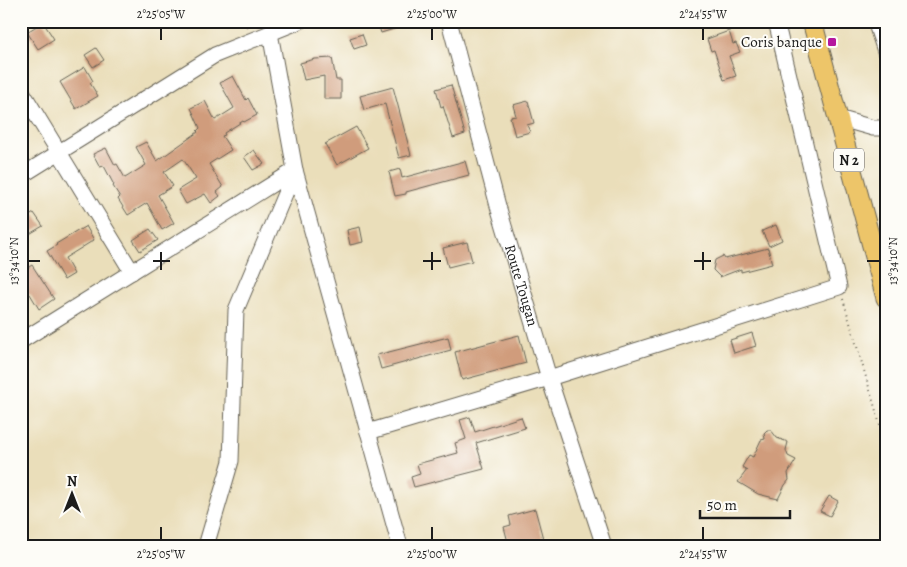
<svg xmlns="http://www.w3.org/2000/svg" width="907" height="567" viewBox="0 0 907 567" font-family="Alegreya,serif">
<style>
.building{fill:#d09c7c}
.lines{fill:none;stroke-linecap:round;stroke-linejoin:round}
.minor-casing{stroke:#646053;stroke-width:17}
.major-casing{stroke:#646053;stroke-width:21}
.path{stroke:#646053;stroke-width:2;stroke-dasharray:1 4;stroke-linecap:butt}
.minor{stroke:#fff;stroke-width:15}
.major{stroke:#edc569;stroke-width:19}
.ticks{fill:none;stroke:#1c1c1c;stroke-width:2}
.poi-dot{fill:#b5179e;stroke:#fdfcf7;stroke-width:2}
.labels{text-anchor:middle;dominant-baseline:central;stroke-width:4;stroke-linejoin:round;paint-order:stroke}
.shield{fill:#fdfcf7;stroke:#605f5e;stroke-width:1}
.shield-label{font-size:14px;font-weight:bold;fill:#1c1c1c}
.poi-label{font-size:15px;fill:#1c1c1c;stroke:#fdfcf7;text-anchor:end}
.street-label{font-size:15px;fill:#1c1c1c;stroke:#fdfcf7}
.neatline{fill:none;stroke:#1c1c1c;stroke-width:2}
.ticks-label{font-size:12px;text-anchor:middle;fill:#1c1c1c}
</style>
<rect width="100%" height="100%" fill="#fdfcf7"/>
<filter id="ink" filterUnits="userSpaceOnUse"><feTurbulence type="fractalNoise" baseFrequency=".02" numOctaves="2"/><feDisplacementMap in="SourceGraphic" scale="10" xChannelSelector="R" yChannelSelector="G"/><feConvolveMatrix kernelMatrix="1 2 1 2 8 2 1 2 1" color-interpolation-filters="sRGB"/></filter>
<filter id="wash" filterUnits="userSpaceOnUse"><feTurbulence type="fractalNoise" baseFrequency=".0096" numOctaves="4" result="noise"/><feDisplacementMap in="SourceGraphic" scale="20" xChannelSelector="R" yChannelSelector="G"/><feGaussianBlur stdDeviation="1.12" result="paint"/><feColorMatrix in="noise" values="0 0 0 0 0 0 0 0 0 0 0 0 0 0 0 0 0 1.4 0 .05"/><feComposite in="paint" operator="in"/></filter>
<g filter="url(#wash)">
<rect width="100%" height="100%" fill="#eadeba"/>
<g id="blocks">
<g class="building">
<path d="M377 21H410V24L381 33Z"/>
<path d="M43 22 54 39 38 49 27 32Z"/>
<path d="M729 31 733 44 736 43 740 52 729 56 736 76 724 80 714 50 711 51 707 39Z"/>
<path d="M362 34 366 45 354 49 350 38Z"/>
<path d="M96 48 104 60 93 67 85 55Z"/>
<path d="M332 58 336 80H341V99H324V76L304 80 300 63 315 59Z"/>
<path d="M85 67 93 81 90 83 98 96 76 109 60 82Z"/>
<path d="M233 76 246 100 248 98 257 115 244 122 243 121 224 133 225 135 222 136 231 150 209 164 223 187 217 192 220 196 211 203 205 194 186 204 178 190 196 179 183 159 164 172 173 186 158 195 174 223 162 230 147 203 128 215 118 199 120 197 113 186 114 185 104 166 100 167 93 154 106 148 115 165 117 164 125 178 146 165 136 147 146 142 157 161 198 132 197 131 200 128 191 108 205 101 215 120 234 108 220 83Z"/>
<path d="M451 85 465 134 453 138 443 106 441 107 436 89Z"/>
<path d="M393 87 411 155 399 158 385 104 364 110 360 96Z"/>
<path d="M528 101 534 123 527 125 530 132 515 136 510 117 516 116 513 105Z"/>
<path d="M356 127 368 148 337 165 325 144Z"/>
<path d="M254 150 264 164 253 170 244 157Z"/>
<path d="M465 161 469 175 406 192V194L395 196 389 172 400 169 402 178Z"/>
<path d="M34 213 43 226 21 239V221Z"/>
<path d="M776 225 782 240 769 246 762 231Z"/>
<path d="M86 226 94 240 65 258 74 274 64 280 47 251 57 245 56 244Z"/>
<path d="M360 227 363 242 350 245 347 230Z"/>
<path d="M150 229 158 240 140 251 133 240Z"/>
<path d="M467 242 472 261 448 267 443 248Z"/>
<path d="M768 248 772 264 741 272V269L720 277 713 270 715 260 723 256 725 259Z"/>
<path d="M32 265 54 299 39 309 30 294 26 296 21 288V272Z"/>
<path d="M752 333 756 346 734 353 730 340Z"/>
<path d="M519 335 526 363 462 380 455 352Z"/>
<path d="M448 337 451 350 381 369 377 355Z"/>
<path d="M470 417 475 432 521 417 525 428 476 443 484 469 414 487 411 477 420 474 417 464 458 453 455 443 466 439 460 420Z"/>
<path d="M767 430H771L777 438 788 442 786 450 788 456 796 460 788 473 789 480 785 485 778 499 758 494 738 482 747 470 742 467 749 455 753 457 761 440 765 439 764 433Z"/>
<path d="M829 496 838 501 830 516 820 511Z"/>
<path d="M535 509 545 546H509L504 527 511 525 509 516Z"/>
</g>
</g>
</g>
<g filter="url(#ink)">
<use href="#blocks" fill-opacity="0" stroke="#646053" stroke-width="1"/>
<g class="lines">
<g class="minor-casing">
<g id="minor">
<path id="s1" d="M449 21 498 206 549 378 604 546"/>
<path d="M875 21 886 54"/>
<path d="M270 33 295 170 400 546"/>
<path d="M21 90 132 272"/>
<path d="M838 118 873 128H886"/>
<path d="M21 176 215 55 300 21"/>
<path d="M21 341 295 170 236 310 231 461 206 546"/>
<path d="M368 432 549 378 839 287 776 21"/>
</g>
</g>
<g class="major-casing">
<path id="major" d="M812 21 886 298"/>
</g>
<g class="path">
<path d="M232 21 249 27"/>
<path d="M843 299 886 445"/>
</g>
<use href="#minor" class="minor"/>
<use href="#major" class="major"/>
</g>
</g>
<path class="ticks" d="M161 28V40M432 28V40M703 28V40M161 252V270M432 252V270M703 252V270M28 261H40M153 261H170M423 261H441M694 261H711M867 261H880M161 527V540M432 527V540M703 527V540"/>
<rect class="poi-dot" x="827" y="37" width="10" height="10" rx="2.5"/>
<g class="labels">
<rect class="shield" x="834" y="148.5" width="30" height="23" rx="4"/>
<g class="shield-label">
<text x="849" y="160">N 2</text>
</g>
<g class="poi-label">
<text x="822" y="42">Coris banque</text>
</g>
<g class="street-label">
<text stroke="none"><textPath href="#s1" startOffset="274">Route Tougan</textPath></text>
</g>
</g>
<rect width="907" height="567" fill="none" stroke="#fdfcf7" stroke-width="55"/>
<g transform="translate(72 494)" stroke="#fdfcf7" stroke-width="4" paint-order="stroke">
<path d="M0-4L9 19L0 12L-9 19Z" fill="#1c1c1c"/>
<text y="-8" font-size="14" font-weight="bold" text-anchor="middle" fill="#1c1c1c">N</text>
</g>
<path d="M700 510v8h90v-8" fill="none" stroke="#1c1c1c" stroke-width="2.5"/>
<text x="707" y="510" font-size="15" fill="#1c1c1c" stroke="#fdfcf7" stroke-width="4" paint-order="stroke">50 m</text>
<rect x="28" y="28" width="852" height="512" class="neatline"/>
<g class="ticks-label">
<text x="161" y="18">2°25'05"W</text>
<text x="432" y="18">2°25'00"W</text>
<text x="703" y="18">2°24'55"W</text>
<text transform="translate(14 261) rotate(-90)" y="4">13°34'10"N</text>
<text transform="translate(893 261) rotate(-90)" y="4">13°34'10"N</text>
<text x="161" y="558">2°25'05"W</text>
<text x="432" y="558">2°25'00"W</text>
<text x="703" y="558">2°24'55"W</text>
</g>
</svg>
